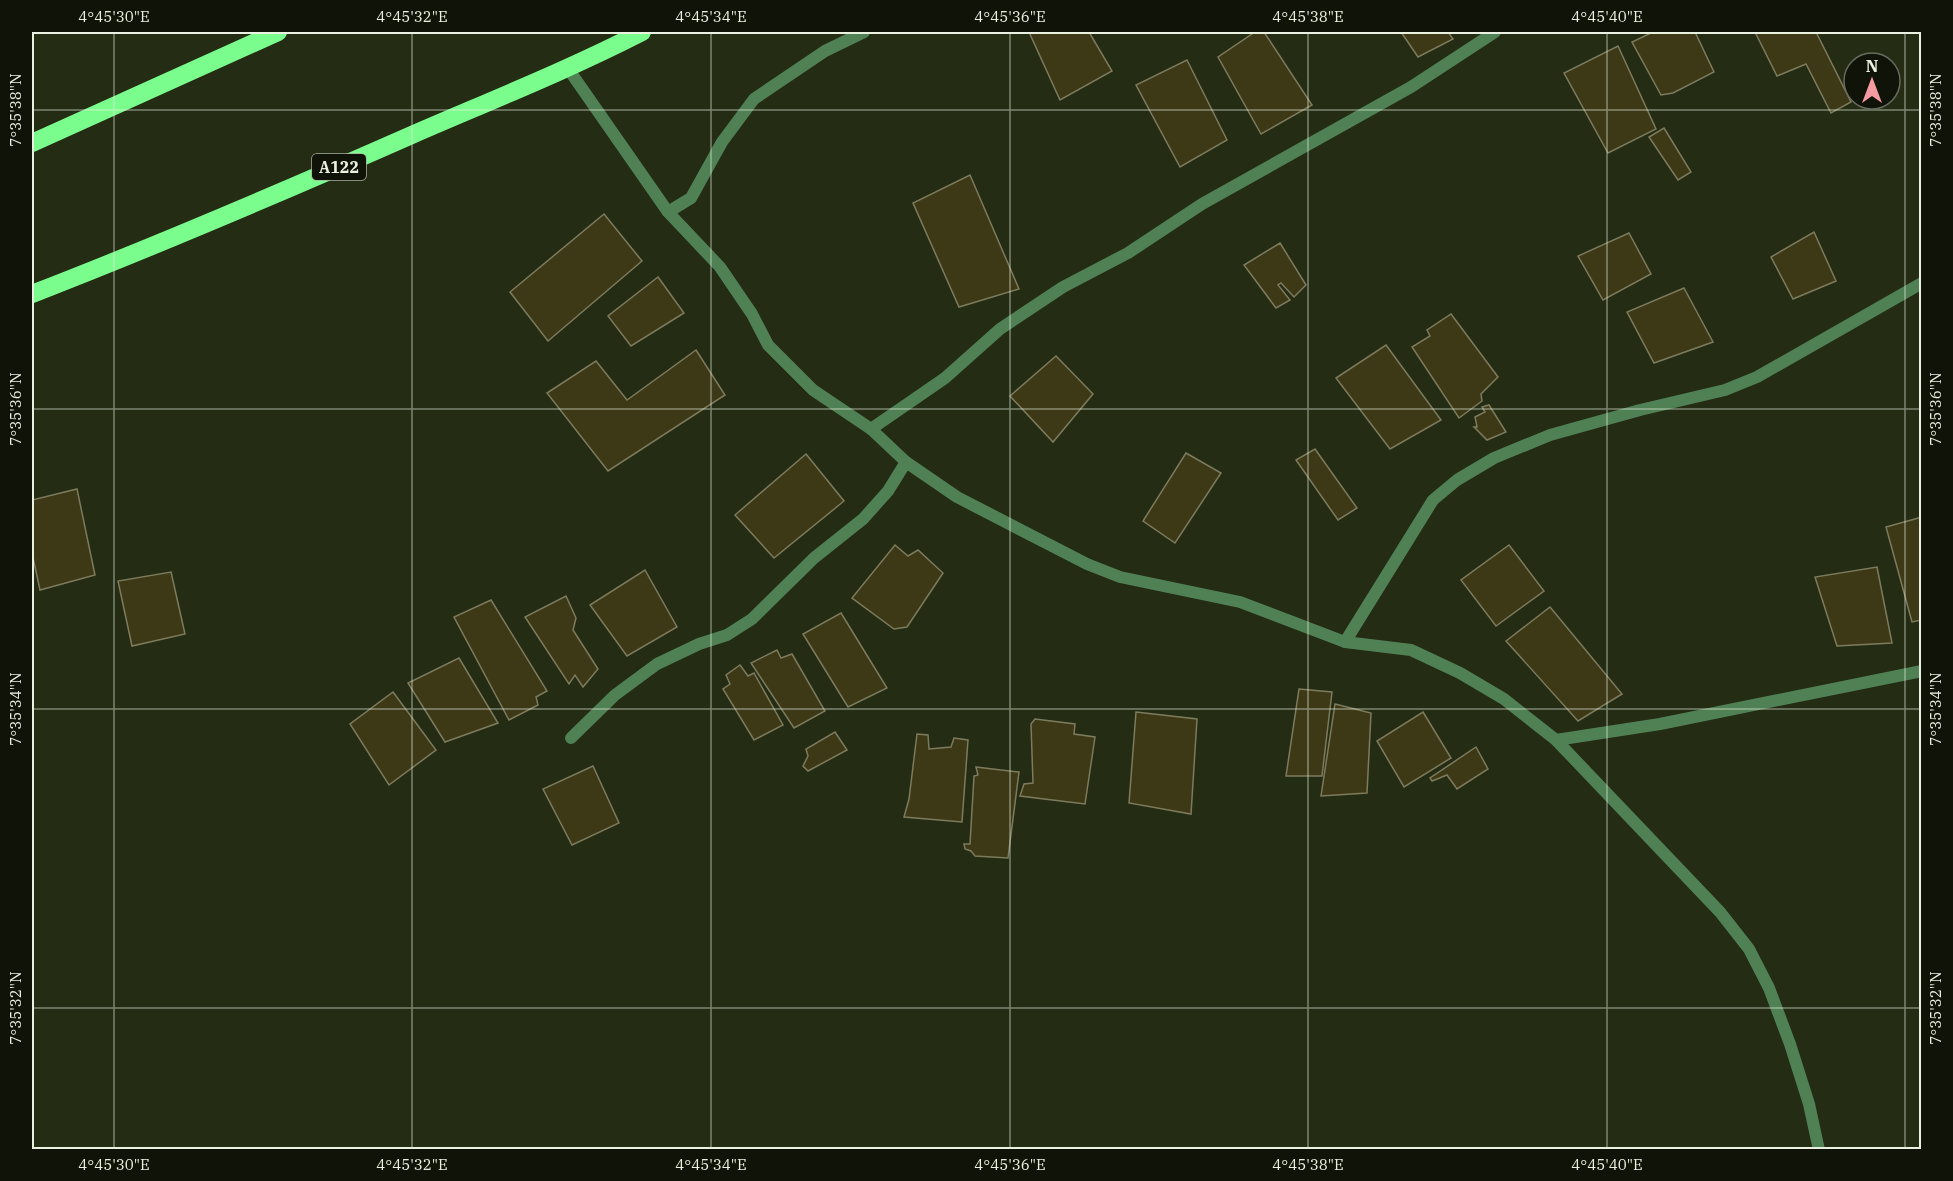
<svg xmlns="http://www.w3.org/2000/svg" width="1953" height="1181" viewBox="0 0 1953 1181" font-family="'IBM Plex Serif',serif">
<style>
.building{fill:#3d3917;stroke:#7d7b5d;stroke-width:1.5}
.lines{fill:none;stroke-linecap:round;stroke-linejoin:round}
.street{stroke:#508155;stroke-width:12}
.highway{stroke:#7bfd8e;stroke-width:18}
.ticks{fill:none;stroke:#ebf1e1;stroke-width:1.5;stroke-opacity:0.45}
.labels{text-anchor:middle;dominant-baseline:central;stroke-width:4.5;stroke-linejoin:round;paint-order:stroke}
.shield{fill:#0f1308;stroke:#a9aea0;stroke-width:1.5}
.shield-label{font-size:16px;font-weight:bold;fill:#ebf1e1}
.neatline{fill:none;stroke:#ebf1e1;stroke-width:2}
.ticks-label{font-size:15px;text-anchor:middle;fill:#ebf1e1}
</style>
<rect width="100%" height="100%" fill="#242c14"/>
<g class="building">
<path d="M1029 32H1089L1112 71 1060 100Z"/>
<path d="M1255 32H1264L1312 105 1261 134 1218 57Z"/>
<path d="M1401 32H1448L1453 39 1418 57Z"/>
<path d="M1653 32H1695L1714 72 1673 93 1661 95 1632 42Z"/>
<path d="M1755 32H1816L1851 102 1831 113 1806 64 1777 76Z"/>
<path d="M1618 46 1656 129 1608 153 1564 73Z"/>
<path d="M1187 60 1227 140 1180 167 1136 85Z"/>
<path d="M1664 128 1691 172 1678 180 1649 137Z"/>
<path d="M970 175 1019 289 959 307 913 203Z"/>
<path d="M604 214 642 261 548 341 510 292Z"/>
<path d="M1814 232 1836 281 1793 299 1771 257Z"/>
<path d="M1629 233 1651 274 1603 300 1578 256Z"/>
<path d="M1280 243 1306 285 1294 297 1281 283 1278 285 1290 300 1276 308 1244 265Z"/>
<path d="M658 277 684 313 631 346 608 316Z"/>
<path d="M1684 288 1713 342 1654 363 1627 312Z"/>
<path d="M1451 314 1498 377 1481 394 1482 401 1459 418 1412 347 1430 336 1427 330Z"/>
<path d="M1386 345 1441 420 1390 449 1336 378Z"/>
<path d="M696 350 725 395 608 471 547 393 596 361 627 400Z"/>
<path d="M1056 356 1093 394 1053 442 1010 396Z"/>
<path d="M1489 405 1506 432 1487 440 1474 427H1477L1475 417 1485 412 1482 407Z"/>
<path d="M1315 449 1357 508 1338 520 1296 460Z"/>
<path d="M1186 453 1221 473 1175 543 1143 521Z"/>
<path d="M806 454 844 501 774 558 735 515Z"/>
<path d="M77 489 95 575 40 590 32 553V500Z"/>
<path d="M1922 517V620L1912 622 1886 527Z"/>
<path d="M895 545 908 556 918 550 943 573 907 627 894 629 852 598Z"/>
<path d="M1509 545 1544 591 1496 626 1461 580Z"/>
<path d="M1877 567 1892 643 1837 646 1815 577Z"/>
<path d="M645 570 677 627 627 656 590 605Z"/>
<path d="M171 572 185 634 132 646 118 581Z"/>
<path d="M566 596 576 618 573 630 598 669 583 687 575 675 569 684 525 617Z"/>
<path d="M491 600 547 691 536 697 538 705 509 720 454 617Z"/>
<path d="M1550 607 1622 694 1578 721 1506 641Z"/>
<path d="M841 613 887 688 848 707 803 634Z"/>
<path d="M777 650 781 658 792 654 825 711 794 728 751 663Z"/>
<path d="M459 658 498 723 445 742 408 683Z"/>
<path d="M740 665 748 676 754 673 783 725 754 740 723 689 730 684 726 675Z"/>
<path d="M1299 689 1332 692 1322 776H1286Z"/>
<path d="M393 692 436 750 389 785 350 724Z"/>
<path d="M1335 704 1371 713 1367 793 1321 796Z"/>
<path d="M1136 712 1197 719 1191 814 1129 803Z"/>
<path d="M1423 712 1451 758 1404 787 1377 741Z"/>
<path d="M1035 719 1075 724 1074 734 1095 737 1085 804 1020 796 1024 784 1033 783 1031 724Z"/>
<path d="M835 732 847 750 808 771 803 766 808 756 806 749Z"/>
<path d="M917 734 928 735 929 749 951 747 954 738 968 740 962 822 904 817 909 799Z"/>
<path d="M1476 747 1488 769 1457 789 1447 775 1432 781 1430 778Z"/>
<path d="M593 766 619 823 572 845 543 789Z"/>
<path d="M976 767 1019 772 1008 858 975 856 971 851 965 849 964 844H970L974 776 978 775Z"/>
</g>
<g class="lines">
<g class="street">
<path d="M567 67 668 212 720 267 752 314 768 345 813 390 871 429 906 462 957 497 1087 564 1120 577 1240 602 1345 642 1411 650 1460 673 1504 699 1556 740 1720 912 1749 949 1769 988 1790 1044 1809 1104 1819 1150"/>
<path d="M668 212 691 198 722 142 754 99 825 51 864 32"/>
<path d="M871 429 945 378 1000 329 1063 287 1128 253 1202 204 1411 87 1495 32"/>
<path d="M1345 642 1433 500 1457 480 1494 458 1550 435 1640 410 1725 390 1757 377 1922 283"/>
<path d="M571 738 615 695 657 664 699 644 727 635 752 619 814 558 863 519 888 491 906 462"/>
<path d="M1556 740 1660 724 1922 671"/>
</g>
<g class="highway">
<path d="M32 143 278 32"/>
<path d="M32 294C161 244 287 190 414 134 490 101 568 70 642 32"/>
</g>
</g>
<path class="ticks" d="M114 32V1150M412 32V1150M711 32V1150M1010 32V1150M1308 32V1150M1607 32V1150M1905 32V1150M32 110H1922M32 409H1922M32 709H1922M32 1008H1922"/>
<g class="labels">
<rect class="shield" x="312" y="154" width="54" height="26" rx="4.5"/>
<g class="shield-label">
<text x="339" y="167">A122</text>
</g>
</g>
<rect width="1953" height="1181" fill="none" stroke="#0f1308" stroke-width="66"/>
<g transform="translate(1872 81)"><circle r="28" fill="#0f1308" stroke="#676c5f" stroke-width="1.5"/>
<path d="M0-4.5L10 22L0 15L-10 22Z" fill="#f49aa1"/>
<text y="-9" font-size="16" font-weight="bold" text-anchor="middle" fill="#ebf1e1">N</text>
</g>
<rect x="33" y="33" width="1887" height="1115" class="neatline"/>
<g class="ticks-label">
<text x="114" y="22">4°45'30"E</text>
<text x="412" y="22">4°45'32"E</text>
<text x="711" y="22">4°45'34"E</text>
<text x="1010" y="22">4°45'36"E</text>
<text x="1308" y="22">4°45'38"E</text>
<text x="1607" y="22">4°45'40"E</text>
<text transform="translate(16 110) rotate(-90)" y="5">7°35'38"N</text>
<text transform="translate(1936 110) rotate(-90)" y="5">7°35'38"N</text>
<text transform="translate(16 409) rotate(-90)" y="5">7°35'36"N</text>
<text transform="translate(1936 409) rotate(-90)" y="5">7°35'36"N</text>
<text transform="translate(16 709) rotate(-90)" y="5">7°35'34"N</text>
<text transform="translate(1936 709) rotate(-90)" y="5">7°35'34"N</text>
<text transform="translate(16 1008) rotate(-90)" y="5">7°35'32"N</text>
<text transform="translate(1936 1008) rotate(-90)" y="5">7°35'32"N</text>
<text x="114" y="1170">4°45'30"E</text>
<text x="412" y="1170">4°45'32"E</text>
<text x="711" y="1170">4°45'34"E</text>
<text x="1010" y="1170">4°45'36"E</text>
<text x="1308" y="1170">4°45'38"E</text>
<text x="1607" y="1170">4°45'40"E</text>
</g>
</svg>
